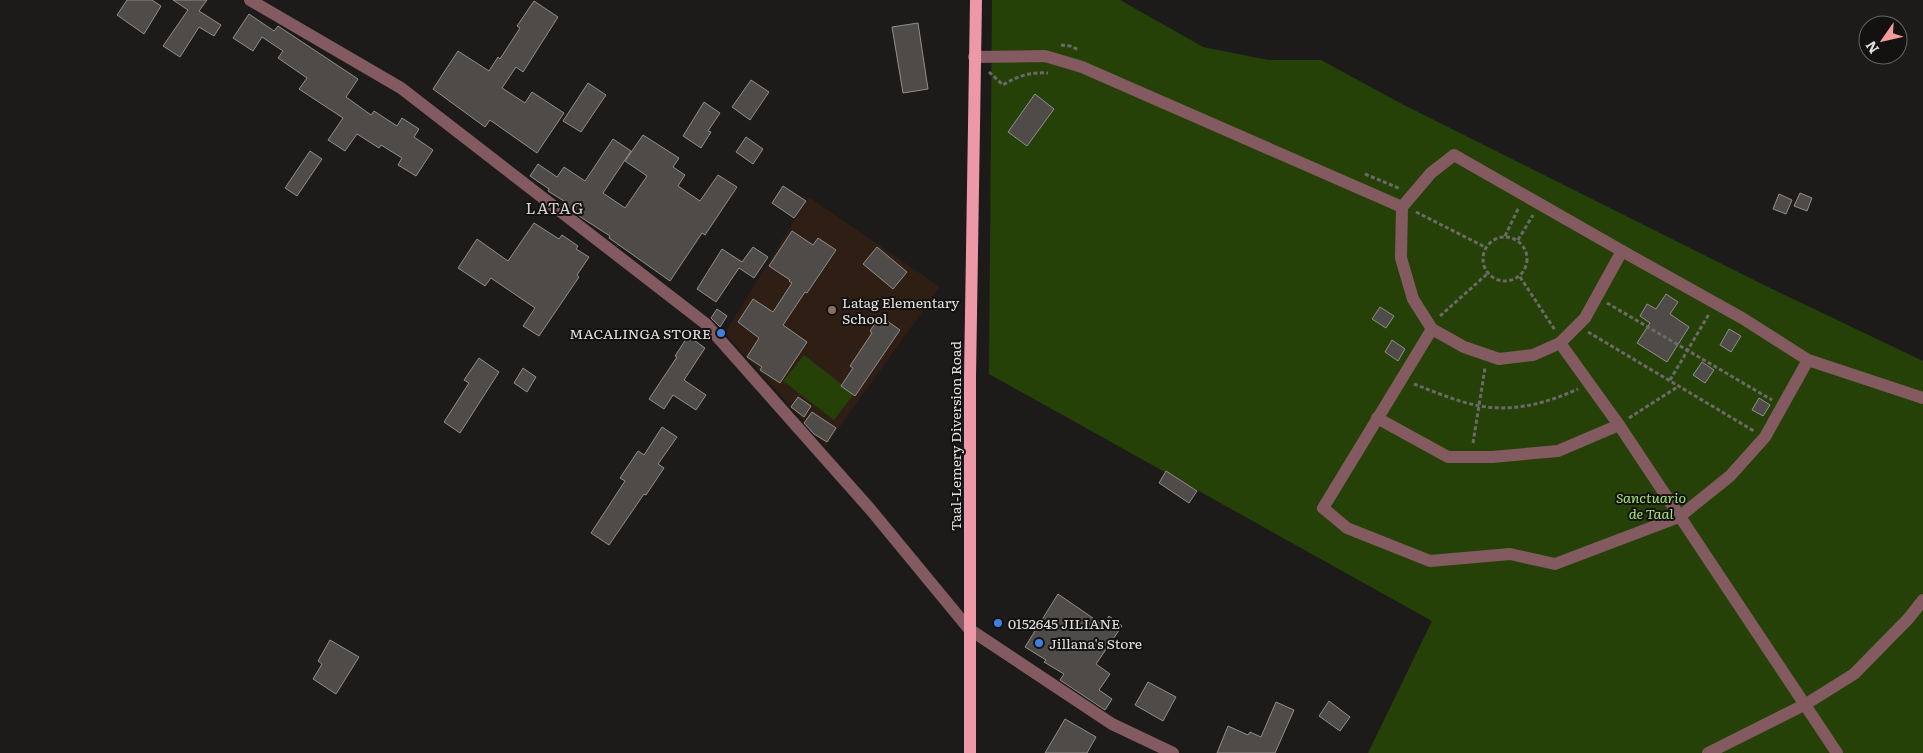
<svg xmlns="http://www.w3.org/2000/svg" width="1923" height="753" viewBox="0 0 1923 753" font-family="Literata,serif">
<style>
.education{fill:#2e1e14}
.green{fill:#254108}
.building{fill:#4e4b49;stroke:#928e8b}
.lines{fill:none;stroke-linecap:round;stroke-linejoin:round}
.path{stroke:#6c6a68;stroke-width:3;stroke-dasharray:4 2.5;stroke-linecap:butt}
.minor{stroke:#835a60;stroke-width:12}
.major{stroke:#ed98a7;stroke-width:12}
.education-dot{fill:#8d6e63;stroke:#141210;stroke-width:2}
.shop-dot{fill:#3f7fe0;stroke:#141210;stroke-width:2}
.labels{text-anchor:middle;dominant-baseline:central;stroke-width:4;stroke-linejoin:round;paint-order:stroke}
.poi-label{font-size:14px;fill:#e3e1e0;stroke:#141210;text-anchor:start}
.street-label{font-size:14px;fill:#e3e1e0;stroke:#141210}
.park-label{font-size:14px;font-style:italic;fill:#a5e175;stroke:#141210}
.quarter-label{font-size:16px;letter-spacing:1px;fill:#d6d3d0;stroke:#141210}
</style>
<rect width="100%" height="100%" fill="#1d1b19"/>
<path class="education" d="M809 197 940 287 826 446 725 333Z"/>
<g class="green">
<path d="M992 0H1120L1203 47 1268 60H1321L1402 104 1766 286 1923 361V753H1368L1432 621 989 374Z"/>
<path d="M804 355 854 394 834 420 783 381Z"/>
</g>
<g class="building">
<path d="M127 0H152L161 6 144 34 117 15Z"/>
<path d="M173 0H207L199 11 221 25 214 36 199 27 180 57 163 46 188 10Z"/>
<path d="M534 1 558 17 523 72 516 67 502 88 525 103 532 92 564 113 537 153 490 120 485 127 433 89 458 51 489 71 498 57 500 59 520 28 517 26Z"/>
<path d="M249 14 274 31 278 26 358 79 346 97 371 115 374 111 397 126 402 118 419 129 414 137 433 150 416 176 398 165 402 158 381 145 379 148 357 134 345 151 328 140 343 118 299 89 307 78 278 58 283 51 262 37 253 51 233 38Z"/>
<path d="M918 23 928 89 903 93 892 27Z"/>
<path d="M751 80 769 92 750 120 732 107Z"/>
<path d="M588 83 606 95 581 132 563 121Z"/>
<path d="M1035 94 1054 109 1027 146 1008 132Z"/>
<path d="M704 102 720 113 708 131 711 132 701 148 683 136Z"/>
<path d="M643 135 679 158 673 167 685 175 678 186 700 201 718 175 737 187 705 235 702 233 670 281 609 238 610 236 582 218 566 205 567 203 548 191 549 189 530 176 538 164 557 177 564 167 585 181 613 139 631 151 603 193 625 208 647 176 625 161Z"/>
<path d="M746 137 763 149 753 164 736 152Z"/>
<path d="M310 151 322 159 297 196 285 188Z"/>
<path d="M783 186 806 201 794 218 772 203Z"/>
<path d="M1800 193 1812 198 1807 211 1794 206Z"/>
<path d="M1779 194 1792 200 1786 214 1773 209Z"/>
<path d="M534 223 559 239 562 235 578 246 576 249 589 257 577 275 579 277 539 336 523 326 535 308 491 278 485 286 458 268 477 239 508 261Z"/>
<path d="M792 231 813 245 818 238 836 250 807 293 805 292 783 325 807 342 780 383 760 370 762 367 747 357 759 338 738 322 753 299 773 312 792 283 789 281 790 280 769 266Z"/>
<path d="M753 247 768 257 754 278 739 268 716 302 697 289 722 249 742 262Z"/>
<path d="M877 247 907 272 893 289 863 264Z"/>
<path d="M1666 294 1678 302 1670 314 1689 327 1667 362 1637 343 1650 323 1640 316 1647 304 1656 309Z"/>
<path d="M1380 307 1394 316 1386 328 1372 319Z"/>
<path d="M717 309 727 316 720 327 711 318Z"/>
<path d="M880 316 900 330 855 396 841 386 853 368 850 366 872 333 870 331Z"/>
<path d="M1729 329 1741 336 1731 352 1720 345Z"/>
<path d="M688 336 705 348 684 380 706 395 696 410 673 395 664 409 649 399 677 357 675 356Z"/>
<path d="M1392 340 1405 349 1398 361 1385 352Z"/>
<path d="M479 358 499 372 460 433 444 422 469 383 464 380Z"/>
<path d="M1702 362 1714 370 1705 383 1693 375Z"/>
<path d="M523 368 536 377 527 392 514 383Z"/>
<path d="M798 397 811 406 804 417 791 407Z"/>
<path d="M1759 398 1770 405 1763 416 1752 410Z"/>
<path d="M812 412 836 428 827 442 814 434 804 423Z"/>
<path d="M662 427 677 437 658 464 664 468 646 495 644 494 609 545 591 533 625 481 620 478 638 451 644 455Z"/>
<path d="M1166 471 1197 491 1189 503 1159 483Z"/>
<path d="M1058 594 1103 625 1109 616 1122 626 1096 664 1110 674 1099 690 1112 699 1105 710 1060 680 1064 674 1044 662 1046 660 1025 647Z"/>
<path d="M330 640 359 657 336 694 313 679 322 664 318 661Z"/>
<path d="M1148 682 1176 697 1163 721 1135 705Z"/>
<path d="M1329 701 1350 717 1340 731 1319 716Z"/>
<path d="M1276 702 1294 710 1275 753H1217L1228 726 1248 735 1250 732 1261 737Z"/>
<path d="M1065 719 1096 737 1087 753H1045Z"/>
</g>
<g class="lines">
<g class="path">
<path d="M1061 45 1070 46 1079 50"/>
<path d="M989 72 1003 85C1017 76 1031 72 1048 73"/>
<path d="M1365 174 1401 189"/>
<path d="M1416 212 1485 247"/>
<path d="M1505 236 1519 207"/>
<circle cx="1505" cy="259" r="22"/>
<path d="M1518 240 1533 215"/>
<path d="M1520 277 1555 330"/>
<path d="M1607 303 1772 400"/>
<path d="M1440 316 1487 274"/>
<path d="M1588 332 1754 431"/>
<path d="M1670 380 1709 314"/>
<path d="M1414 384C1435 392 1458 402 1480 406 1515 412 1547 403 1578 389"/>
<path d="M1629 418 1679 386"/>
<path d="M1473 443 1485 368"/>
</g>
<g class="minor">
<path d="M250 0 401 88 706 324 870 509 969 629 1112 724 1173 753"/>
<path d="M974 57 1045 56 1082 67 1402 207"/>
<path d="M1454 155 1622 251 1585 318 1560 343 1533 355 1499 359 1464 347 1432 329 1413 299 1401 258 1402 207 1431 173Z"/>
<path d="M1432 329 1323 508 1347 528 1430 561 1510 554 1555 564 1679 517 1730 476 1765 437 1808 360 1742 318 1622 251"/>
<path d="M1560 343 1619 425 1837 753"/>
<path d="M1808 360 1923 398"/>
<path d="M1377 418 1448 457H1492L1558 451 1619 425"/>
<path d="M1708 753 1806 704 1854 674 1908 619 1923 600"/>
</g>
<path class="major" d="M970 753V377L976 0"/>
</g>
<circle class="education-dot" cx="832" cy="310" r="5"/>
<g class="shop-dot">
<circle cx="721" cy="333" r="5"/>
<circle cx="998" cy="623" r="5"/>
<circle cx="1039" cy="643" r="5"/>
</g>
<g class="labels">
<g class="poi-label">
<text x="842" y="302">Latag Elementary<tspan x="842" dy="16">School</tspan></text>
<text x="711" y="333" text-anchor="end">MACALINGA STORE</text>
<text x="1008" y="623">0152645 JILIANE</text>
<text x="1049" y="643">Jillana's Store</text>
</g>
<g class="street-label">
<text transform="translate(955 436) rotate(-90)">Taal-Lemery Diversion Road</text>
</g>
<g class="park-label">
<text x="1651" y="497">Sanctuario<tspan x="1651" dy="16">de Taal</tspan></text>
</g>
<g class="quarter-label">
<text x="555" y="207">LATAG</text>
</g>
</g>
<g transform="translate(1883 40) rotate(236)"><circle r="24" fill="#141210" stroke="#676563"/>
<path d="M0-4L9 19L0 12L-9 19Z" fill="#f59b99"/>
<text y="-8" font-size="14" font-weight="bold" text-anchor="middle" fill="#e3e1e0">N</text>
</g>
</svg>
